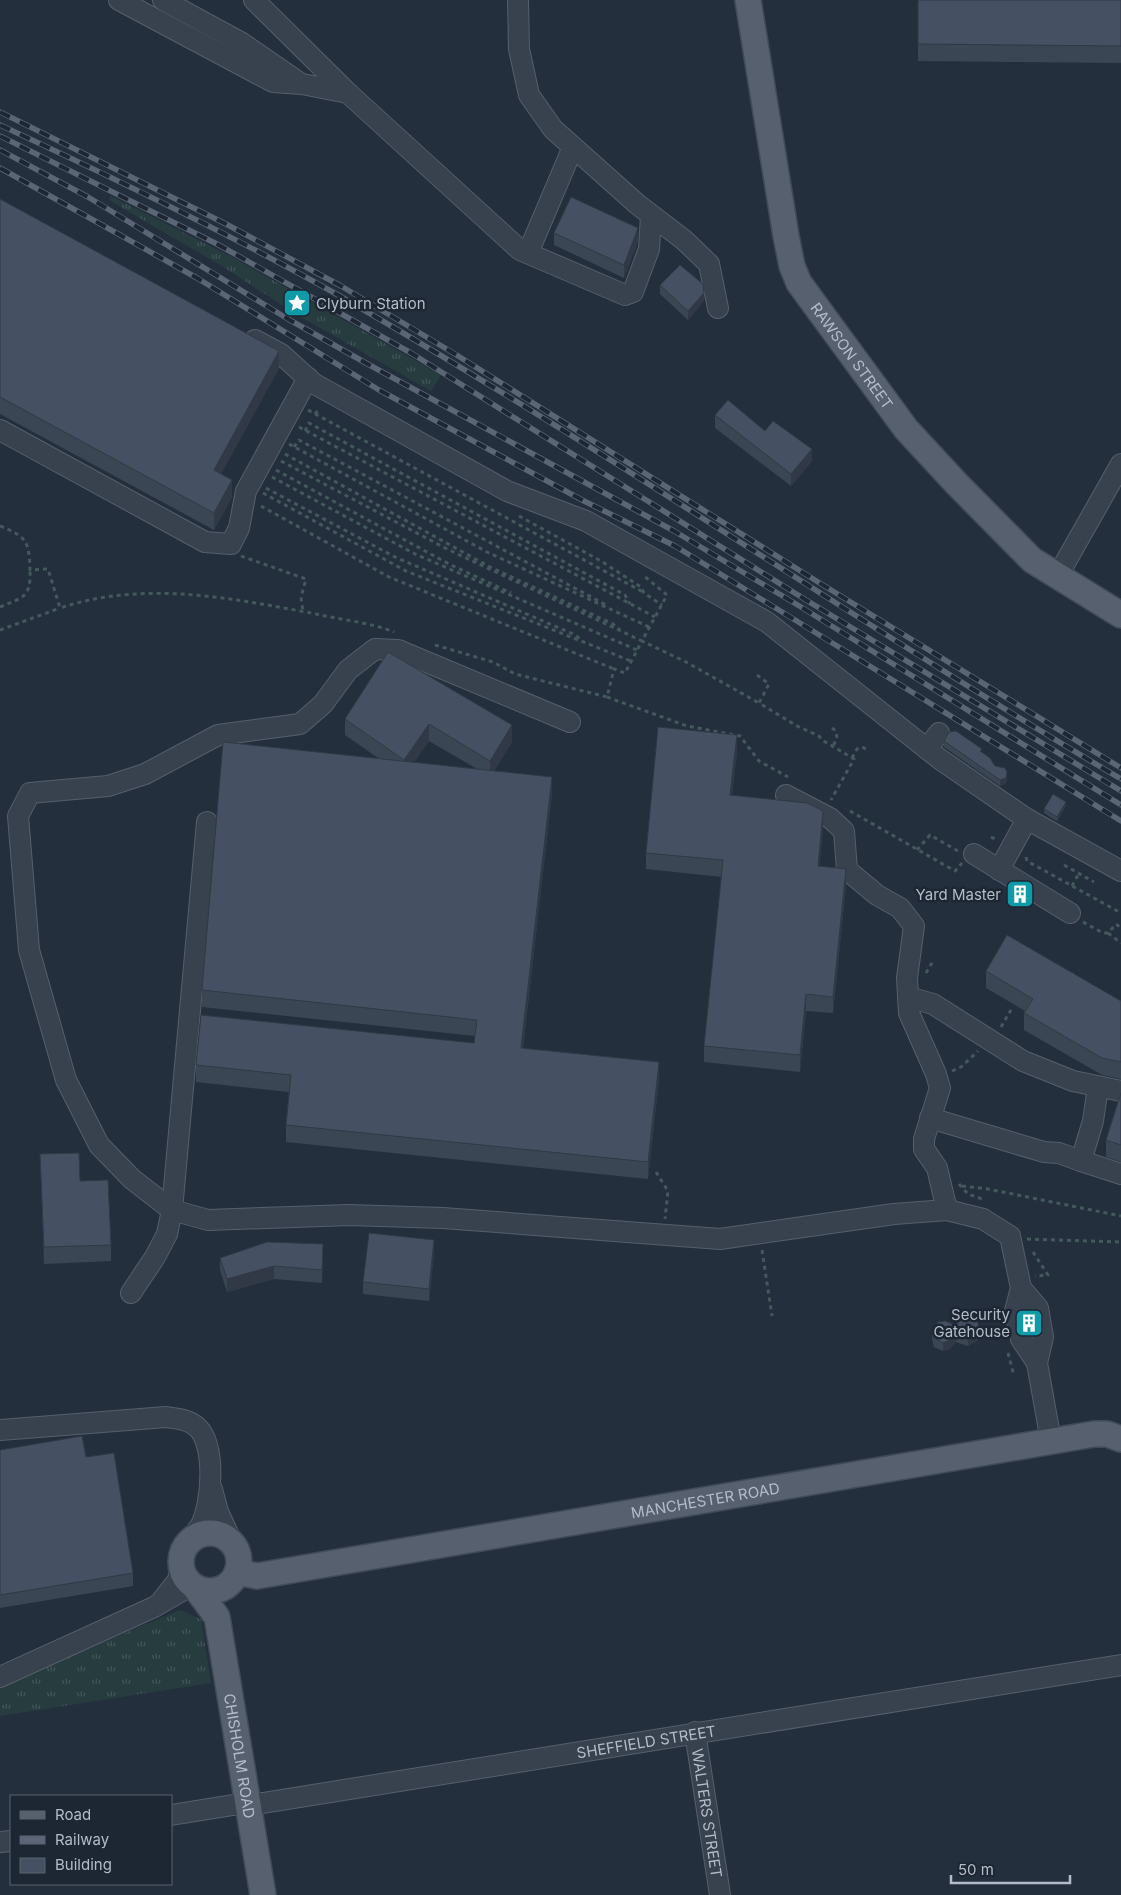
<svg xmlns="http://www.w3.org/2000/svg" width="1121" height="1895" viewBox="0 0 1121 1895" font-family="Inter,sans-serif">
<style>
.grass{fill:url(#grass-tufts)}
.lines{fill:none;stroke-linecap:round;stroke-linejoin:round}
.minor-casing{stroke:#565f6c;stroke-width:22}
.major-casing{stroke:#414a57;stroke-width:28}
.path{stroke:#44595c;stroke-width:3;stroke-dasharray:4 4;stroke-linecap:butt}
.minor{stroke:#38414e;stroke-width:20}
.major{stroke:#56606e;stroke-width:25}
.rail-casing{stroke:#5a6575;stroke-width:5.5}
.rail{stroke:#1d2633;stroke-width:4;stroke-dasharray:11;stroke-linecap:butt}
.wall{fill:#3b4654;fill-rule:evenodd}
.shaded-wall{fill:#303945}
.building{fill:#455162;stroke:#303945}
.labels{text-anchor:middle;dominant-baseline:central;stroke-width:5;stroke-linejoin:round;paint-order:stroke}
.poi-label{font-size:15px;fill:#b4bcc9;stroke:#1d2633;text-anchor:end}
.street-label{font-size:15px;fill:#b4bcc9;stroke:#1d2633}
</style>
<defs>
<pattern id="grass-tufts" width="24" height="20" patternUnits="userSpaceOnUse" patternTransform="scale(1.25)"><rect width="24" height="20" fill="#263c3f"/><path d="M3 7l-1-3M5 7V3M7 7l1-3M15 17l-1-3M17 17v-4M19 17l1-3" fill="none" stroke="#435659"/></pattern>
</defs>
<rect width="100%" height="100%" fill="#242f3e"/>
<g class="grass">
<path d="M111 196 232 257 441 375 431 391 294 313 225 268 109 200Z"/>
<path d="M180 1610 201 1619 211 1683 0 1716V1685Z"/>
</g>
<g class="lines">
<g class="minor-casing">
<g id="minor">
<path d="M119 0 273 82 302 84 348 93"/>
<path d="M163 0 242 43 300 83"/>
<path d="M254 0 348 93 520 250 625 295 633 292 649 249 651 215"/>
<path d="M518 0 519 49 529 95 553 129 637 204 684 240 709 264 718 308"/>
<path d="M528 253 573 147"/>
<path d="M255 340 281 354 313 383 507 491 586 521 767 622 941 760 1027 819 1121 871"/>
<path d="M0 430 205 542 231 544 239 528 246 491 308 378"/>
<path d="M1057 577 1121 464"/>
<path d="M570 722 398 650 375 649 348 670 323 704 300 724 218 735 145 774 108 786 30 793 18 816 29 950 66 1080 99 1145 132 1179 172 1210 208 1220 349 1215 443 1218 720 1239 894 1214 947 1210 983 1219 1010 1236 1021 1288 1015 1311 1021 1339 1037 1363"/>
<path d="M927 749 939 733"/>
<path d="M786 795 830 818 844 831 847 870 877 895 900 908 914 926 907 978 909 1013 936 1074 940 1088 924 1139V1149L937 1168 947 1210"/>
<path d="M974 854 1070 913"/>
<path d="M999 870 1027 819"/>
<path d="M908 997 933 1004 1023 1061 1073 1081 1121 1091"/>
<path d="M1098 1087 1093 1121 1081 1161 1121 1174"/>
<path d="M930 1118 1044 1152 1059 1153 1081 1161"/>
<path d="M1021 1288 1038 1308 1043 1337 1037 1363 1051 1441"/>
<path d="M131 1293 155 1257 167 1234 172 1210 207 822"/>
<path d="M0 1430 166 1417C178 1419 189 1419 198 1428 216 1446 212 1503 201 1525 198 1530 193 1535 190 1541"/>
<path d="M212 1489 218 1512 233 1544"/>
<path d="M163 1599 178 1580 181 1564"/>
<path d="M0 1677 154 1607 192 1585"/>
<path id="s1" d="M695 1732 720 1895"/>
<path id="s2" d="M171 1815 233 1805 263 1803 1121 1665"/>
<path d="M0 1842 11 1841"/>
</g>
</g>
<g class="major-casing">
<g id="major">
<path id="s3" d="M748 0 786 236 792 266 799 283 906 429 956 483 1032 560 1121 615"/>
<circle cx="210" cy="1562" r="29"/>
<path id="s4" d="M237 1572 257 1576 1094 1434H1107L1121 1439"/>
<path id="s5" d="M195 1587 217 1617 263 1895"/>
</g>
</g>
<g class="path">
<path d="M308 410 643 592"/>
<path d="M315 414 320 408"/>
<path d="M299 427 655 617"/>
<path d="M305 431 309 423 625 595 630 604"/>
<path d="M289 444 487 552 649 627"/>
<path d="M294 447 299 440 608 606"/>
<path d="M285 454 490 567 613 624 620 630"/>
<path d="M281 461 447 549 642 641 667 595 643 575"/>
<path d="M276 470 449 564 511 593"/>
<path d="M272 477 415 554 637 650"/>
<path d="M266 488 395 557 573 634 582 640"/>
<path d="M263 493 406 571 631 661"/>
<path d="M261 506 389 577 614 669"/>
<path d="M519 516 601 561 641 587 644 593 662 605"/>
<path d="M0 526C27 537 29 541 30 570L48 569 60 608C144 580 231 598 316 614 341 620 369 622 394 632"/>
<path d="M241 556 306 579 301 597 303 612"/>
<path d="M0 607C23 597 31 598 30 570"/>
<path d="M0 630 60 608"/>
<path d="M435 645 493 662 515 674 607 697 614 669 625 673 642 641 686 662 759 703"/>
<path d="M757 675 769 684 759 703 797 726 819 736 822 740 854 759 831 800"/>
<path d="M607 697 687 726 740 736 759 761 788 777"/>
<path d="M832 728 836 731 837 738 833 746"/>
<path d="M852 758 857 749 862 747 866 749"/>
<path d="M850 811 955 871 962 863"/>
<path d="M991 837 997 840"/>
<path d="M917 850 930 835 958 851"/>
<path d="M1026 857 1027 861 1121 913"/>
<path d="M1064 865 1094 882"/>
<path d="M1072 886 1079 873"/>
<path d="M1083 922 1103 933H1108L1116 924 1121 928"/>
<path d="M1108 933 1121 943"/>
<path d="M926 973 933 961"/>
<path d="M1001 1027 1012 1008"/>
<path d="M952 1071 961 1067 978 1051"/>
<path d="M656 1172 668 1191 665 1219"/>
<path d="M959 1184 968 1194 985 1200"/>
<path d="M962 1186 988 1189 1121 1216"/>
<path d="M1027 1239 1121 1242"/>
<path d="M762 1250 772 1316"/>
<path d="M1033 1252 1048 1275 1035 1276"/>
<path d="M1008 1353 1014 1376"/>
</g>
<use href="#minor" class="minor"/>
<use href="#major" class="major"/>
<g class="rail-casing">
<g id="rail">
<path d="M0 112 226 224 341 286 455 354 818 582 1121 768"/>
<path d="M0 125C114 178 228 233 338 295 604 448 857 623 1121 779"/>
<path d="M0 136 217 244 411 353 806 600 1121 791"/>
<path d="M0 150 88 197 288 319 364 362 674 531 801 607 1121 805"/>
<path d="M0 168 197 278 379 390 584 501 675 546 1121 821"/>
</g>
</g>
<use href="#rail" class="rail"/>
</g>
<g class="wall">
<path d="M918 0H1121V63L918 61Z"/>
<path d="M0 199 279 368 221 474 232 497 214 530 0 414Z"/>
<path d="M554 233 638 241 624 278 554 245Z"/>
<path d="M660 285 704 301 688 320 660 294Z"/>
<path d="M715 415 765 431 812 461 791 486 715 428Z"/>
<path d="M388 652 512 742 494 771 552 794 523 1048 659 1079 648 1179 286 1142V1125L289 1092 196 1082V1065L474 1043 475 1036 202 1007V990L378 758 345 735V719ZM429 741 477 769 414 762Z"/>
<path d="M944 741 982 752 1007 778 1006 783 1000 786 944 747Z"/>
<path d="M737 752 732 795 823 828 819 866 846 885 833 1013 806 1011 800 1072 704 1062V1046L722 877 646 869V853Z"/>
<path d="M1066 806 1057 821 1044 813V809Z"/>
<path d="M986 971 1121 1001V1079L1102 1075 1024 1030V1013L1025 1011 986 988Z"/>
<path d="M1121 1093V1162L1106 1157V1140Z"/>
<path d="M40 1154 80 1181 111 1245V1261L44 1264Z"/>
<path d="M434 1253 429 1301 363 1294V1282Z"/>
<path d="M323 1257 322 1283 274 1279 227 1292 220 1270V1258Z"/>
<path d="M932 1331 979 1335 977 1341 968 1346 956 1342 950 1349 943 1351 934 1347 932 1339Z"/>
<path d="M0 1450 86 1457 133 1573V1586L0 1608Z"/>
</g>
<g class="shaded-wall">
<path d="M638 228V241L624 278V265Z"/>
<path d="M704 293V301L688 320V311Z"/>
<path d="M279 351V368L214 487V470Z"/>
<path d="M812 449V461L791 486V474Z"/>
<path d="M232 480V497L214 530V513Z"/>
<path d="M429 724V741L404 777V760Z"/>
<path d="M512 725V742L490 777V761Z"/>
<path d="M737 735V752L730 812V795Z"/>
<path d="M1007 772V778L1006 783 1000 786V780Z"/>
<path d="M552 777V794L521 1064V1048Z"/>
<path d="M1066 802V806L1057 821V817Z"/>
<path d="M823 811V828L818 883V866Z"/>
<path d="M846 869V885L833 1013V997Z"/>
<path d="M806 994V1011L800 1072V1055Z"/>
<path d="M659 1062V1079L648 1179V1162Z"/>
<path d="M434 1240V1253L429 1301V1289Z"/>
<path d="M274 1266V1279L227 1292V1279Z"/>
<path d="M979 1326V1335L977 1341 968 1346V1338Z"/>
<path d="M956 1333V1342L950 1349 943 1351V1343Z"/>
</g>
<g class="building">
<path d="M918 0H1121V46L918 44Z"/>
<path d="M571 197 638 228 624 265 554 233Z"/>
<path d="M0 199 279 351 214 470 232 480 214 513 0 397Z"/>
<path d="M680 265 703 284 704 293 688 311 660 285Z"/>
<path d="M728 400 765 431 773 421 812 449 791 474 715 415Z"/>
<path d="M388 652 512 725 490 761 429 724 404 760 345 719Z"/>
<path d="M658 727 737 735 730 795 807 803 823 811 818 866 846 869 833 997 806 994 800 1055 704 1046 723 860 646 853Z"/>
<path d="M956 731 982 749 980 751 990 758 995 766 1005 768 1007 772 1006 778 1000 780 944 741 949 732Z"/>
<path d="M223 742 552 777 521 1048 659 1062 648 1162 286 1125 291 1075 196 1065 201 1015 474 1043 477 1020 202 990Z"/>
<path d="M1053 794 1066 802 1057 817 1044 809Z"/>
<path d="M1007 935 1121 1001V1062L1102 1058 1024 1013 1033 999 986 971Z"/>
<path d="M1121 1093V1145L1106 1140Z"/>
<path d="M79 1153 80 1181 108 1180 111 1245 44 1247 40 1154Z"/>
<path d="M369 1233 434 1240 429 1289 363 1282Z"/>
<path d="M267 1242 323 1244 322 1270 274 1266 227 1279 220 1258Z"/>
<path d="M966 1316 976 1319 979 1326 977 1333 968 1338 956 1333 950 1340 943 1343 934 1338 932 1331 938 1322 945 1321 955 1325Z"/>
<path d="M82 1436 86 1457 114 1453 133 1573 0 1595V1450Z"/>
</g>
<defs>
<g id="sight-square" transform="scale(1.4375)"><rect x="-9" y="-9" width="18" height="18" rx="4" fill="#0f9aa8" stroke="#1d2633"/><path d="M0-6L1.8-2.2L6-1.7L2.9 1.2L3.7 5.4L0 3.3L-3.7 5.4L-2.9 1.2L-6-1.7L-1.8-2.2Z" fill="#fff"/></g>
<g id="building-square" transform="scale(1.4375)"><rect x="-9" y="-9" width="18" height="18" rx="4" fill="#0f9aa8" stroke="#1d2633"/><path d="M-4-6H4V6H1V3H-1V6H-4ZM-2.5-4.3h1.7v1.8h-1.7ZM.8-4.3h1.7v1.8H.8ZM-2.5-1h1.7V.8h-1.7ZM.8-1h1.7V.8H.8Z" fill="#fff"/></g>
</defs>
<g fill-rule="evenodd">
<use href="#sight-square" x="297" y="303"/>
<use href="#building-square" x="1020" y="894"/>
<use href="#building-square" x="1029" y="1323"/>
</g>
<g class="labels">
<g class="poi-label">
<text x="316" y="303" text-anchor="start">Clyburn Station</text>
<text x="1001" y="894">Yard Master</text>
<text x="1010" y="1314">Security<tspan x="1010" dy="17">Gatehouse</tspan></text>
</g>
<g class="street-label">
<text stroke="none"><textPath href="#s3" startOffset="378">RAWSON STREET</textPath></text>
<text stroke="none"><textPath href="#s4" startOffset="475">MANCHESTER ROAD</textPath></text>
<text stroke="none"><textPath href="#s2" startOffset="481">SHEFFIELD STREET</textPath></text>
<text stroke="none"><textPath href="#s5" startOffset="178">CHISHOLM ROAD</textPath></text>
<text stroke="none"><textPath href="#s1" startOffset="82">WALTERS STREET</textPath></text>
</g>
</g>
<rect x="10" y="1795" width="162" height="90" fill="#1d2633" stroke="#59626f"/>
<rect x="20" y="1811" width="25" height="8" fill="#56606e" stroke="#59626f"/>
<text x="55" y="1820" font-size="15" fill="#b4bcc9">Road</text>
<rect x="20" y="1836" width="25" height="8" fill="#5a6575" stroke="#59626f"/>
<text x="55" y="1845" font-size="15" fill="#b4bcc9">Railway</text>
<rect x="20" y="1858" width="25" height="15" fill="#455162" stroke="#59626f"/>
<text x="55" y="1870" font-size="15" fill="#b4bcc9">Building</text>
<path d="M951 1875v8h119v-8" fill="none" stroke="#b4bcc9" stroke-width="2.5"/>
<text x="958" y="1875" font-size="15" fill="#b4bcc9" stroke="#1d2633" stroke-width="4" paint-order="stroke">50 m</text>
</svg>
